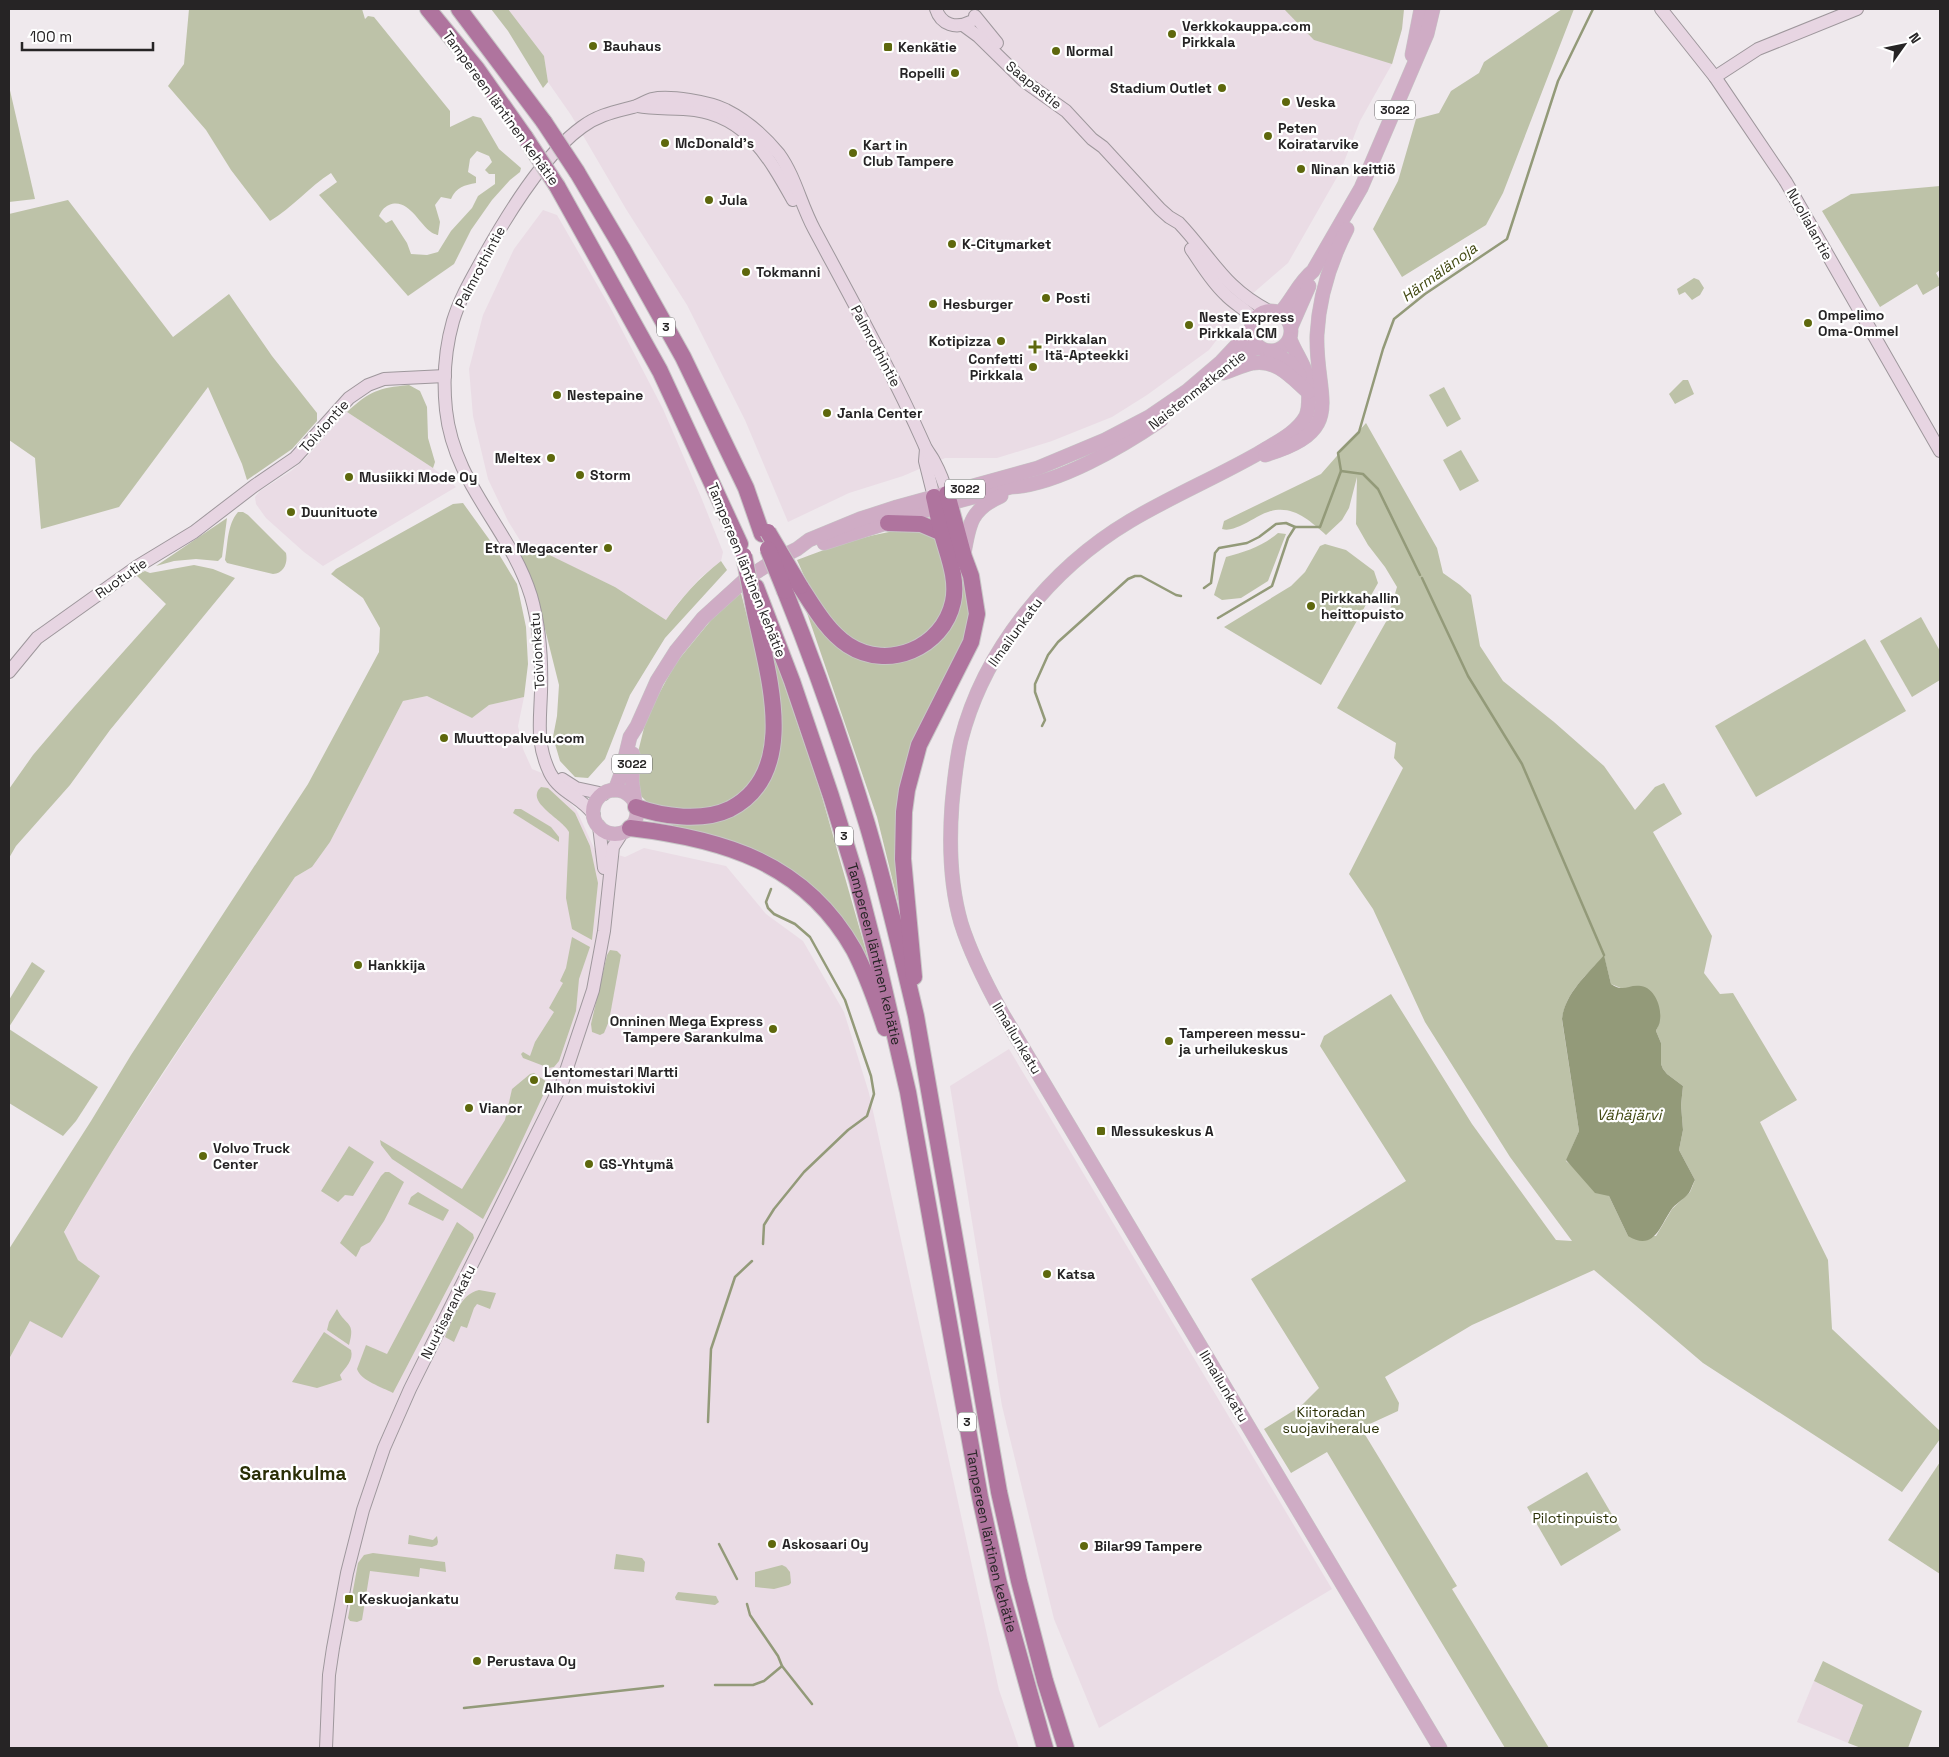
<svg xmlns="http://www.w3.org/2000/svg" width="1949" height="1757" viewBox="0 0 1949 1757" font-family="'Space Grotesk',sans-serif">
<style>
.built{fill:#eadce5}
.green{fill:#bdc2a8;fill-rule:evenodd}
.water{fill:#939a79}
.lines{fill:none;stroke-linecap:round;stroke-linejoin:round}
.stream{stroke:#939a79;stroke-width:2.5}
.secondary-casing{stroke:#9e979c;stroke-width:14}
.primary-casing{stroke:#c7c6c6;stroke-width:15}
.highway-casing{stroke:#c7c6c6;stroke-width:18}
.secondary{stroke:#e7d5e2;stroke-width:12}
.primary{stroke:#cfacc5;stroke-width:14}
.highway{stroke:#af749e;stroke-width:16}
.highway-bridge-casing{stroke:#c7c6c6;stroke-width:18;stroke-linecap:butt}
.highway-bridge{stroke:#af749e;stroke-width:16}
.poi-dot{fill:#5e680d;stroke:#fff;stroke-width:2}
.labels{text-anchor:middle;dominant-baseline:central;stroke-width:4.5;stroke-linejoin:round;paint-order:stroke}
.shield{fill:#fff;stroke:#676666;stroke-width:1}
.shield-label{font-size:12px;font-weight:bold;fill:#262425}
.poi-label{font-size:14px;font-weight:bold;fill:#262425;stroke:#fff;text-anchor:start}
.street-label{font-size:14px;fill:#262425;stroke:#fff}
.park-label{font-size:14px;fill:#2c3207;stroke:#fff}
.water-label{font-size:15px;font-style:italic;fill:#424912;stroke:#fff}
.district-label{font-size:19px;font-weight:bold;fill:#2a2f06;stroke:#fff}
</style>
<rect width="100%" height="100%" fill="#efe9ed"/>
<g class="built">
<path d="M508 9H1404L1402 29 1392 64 1360 121 1340 172 1288 263 1251 295 1209 350 1147 395 1112 417 1052 441 997 458H945L903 476 849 493 788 522 745 420 687 305 626 209 571 115 548 82 544 56Z"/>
<path d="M543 210 557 215 610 307 663 409 701 497 723 552 721 561 700 578 678 603 666 620 615 587 521 542 508 521 488 479 473 416 469 369 483 315 514 249Z"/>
<path d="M347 412 433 468 456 487 323 566 304 552 266 518 256 504 255 497 260 491 291 471 304 460Z"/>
<path d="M427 696 472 718 489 705 524 697 518 726 523 749 532 769 542 773 576 809 594 848 625 857 644 848 726 866 766 914 803 941 844 1012 869 1093 999 1690 1019 1748H9V1359L30 1321 100 1276 78 1260 64 1233 93 1181 192 1030 295 877 312 867 330 842 403 701Z"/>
<path d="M1009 1049 1332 1589 1099 1728 1054 1619 1002 1406 950 1086Z"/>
<path d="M1814 1681 1863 1705 1848 1743 1797 1722Z"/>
</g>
<g class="green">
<path d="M189 9H362L365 19 368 16 374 17 450 111V127L473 116 481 118 499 149 521 168 520 172 510 180 492 200 471 230 454 264 408 296 319 195 337 182 331 173C309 187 292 208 270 221L231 170 206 130 168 86 184 64ZM477 151 489 156 492 162 485 170 489 174H495V184L478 196 472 208 451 231 438 252 427 255 411 254 407 243 392 220 386 223 379 216C382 210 383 208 389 205 408 197 419 224 431 232 432 233 437 235 438 235L440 222 435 205 441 197 451 199C456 187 465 185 476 183V177L468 172 470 159Z"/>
<path d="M491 9H508L544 56 548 82 543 88 508 31Z"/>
<path d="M1284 9H1404L1402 29 1392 64 1314 40Z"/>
<path d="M1562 9H1574L1503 193 1486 225 1402 277 1373 229 1398 181 1416 119 1439 113 1451 91 1479 73 1484 62Z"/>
<path d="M9 86 35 199 9 202Z"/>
<path d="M1940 186V270L1936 273 1940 280V285L1923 295 1917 284 1880 307 1822 211 1851 194Z"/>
<path d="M68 200 173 337 229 294 272 356 317 413V421L292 449 247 480 242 464 208 387 119 507 41 529 35 458 9 440V214Z"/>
<path d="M1694 278 1699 280 1704 288 1700 295 1692 300 1685 292 1679 295 1677 289Z"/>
<path d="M1683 380H1688L1694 394 1675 404 1669 394Z"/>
<path d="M409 385 420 391 427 407 428 438 435 462 433 468 347 412C370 391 378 388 409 385Z"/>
<path d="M1444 387 1461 419 1447 427 1429 395Z"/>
<path d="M1366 423 1437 548 1443 573 1460 585 1471 595 1480 646 1503 681 1554 722 1604 766 1635 810 1655 787 1664 783 1682 814 1653 832 1712 936 1704 973 1720 994 1733 993 1797 1100 1760 1122 1828 1260 1832 1329 1940 1431V1439L1902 1492 1703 1363 1594 1270 1472 1325 1385 1377 1399 1403 1398 1411 1361 1428 1457 1586 1452 1589 1549 1748H1505L1327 1452 1291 1473 1264 1429 1301 1406 1319 1388 1251 1279 1406 1181 1320 1046 1324 1036 1391 994 1472 1124 1556 1240 1572 1241 1510 1157 1425 1022 1373 909 1349 874 1403 768 1394 758 1396 743 1337 708 1387 620 1397 587 1385 567 1368 545 1356 524 1357 477 1349 508 1342 520 1326 535C1309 520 1292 504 1268 512 1258 515 1250 522 1240 526 1234 528 1229 531 1222 529L1224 521 1321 474ZM1604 956 1611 984 1623 989 1632 987 1660 1020 1656 1031 1661 1043V1064L1663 1069 1667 1074 1683 1086 1681 1105 1683 1130 1679 1150 1695 1180 1690 1192 1672 1209 1656 1236H1628L1609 1196 1566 1161 1579 1131 1562 1020C1565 992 1587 975 1604 956Z"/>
<path d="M1461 450 1479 481 1460 491 1443 460Z"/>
<path d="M463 503 494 546 517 584 526 627 528 664 524 697 489 705 472 718 427 696 403 701 330 842 312 867 295 877C216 994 134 1110 64 1232L78 1260 100 1276 62 1338 30 1321 9 1359V1249L91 1121 131 1055 308 784 379 652 380 628 363 598 331 574 336 569 453 504Z"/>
<path d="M238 512H243L248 515 286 553C288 563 284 573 273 574L227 563 225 560C228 543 227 525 238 512Z"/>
<path d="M227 518 222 557 218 561 196 559 174 561 156 566Z"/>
<path d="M945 525 968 586 969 621 961 648 944 677 911 747 907 939 877 817 806 610C818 623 844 653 860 659 890 668 920 660 941 637 948 630 953 620 958 611Z"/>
<path d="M919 528 935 537C938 548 949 569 949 580 948 630 902 668 856 641 850 638 844 636 839 631 819 613 808 584 797 560 836 545 877 531 919 528Z"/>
<path d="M1278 533 1286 534 1268 581 1241 598 1222 600 1214 595 1226 557C1245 552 1263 546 1278 533Z"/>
<path d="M525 543 615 587 666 620C682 597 699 578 721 561L727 570 665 638 630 695 605 759 588 778 575 777 560 761 553 737 557 716 559 685 545 629 524 564 516 549Z"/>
<path d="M1325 544 1346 550 1374 571 1378 583 1321 685 1224 627 1291 586 1305 572 1320 546Z"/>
<path d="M194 565 213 569 235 578 110 730 70 785 16 846 9 858V789L33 755 74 707 166 604 136 575 145 571 150 573Z"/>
<path d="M741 593 764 683 768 738 756 778 735 801 712 810 675 809 650 805 641 796 638 780V752L647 716 675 664 721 608Z"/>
<path d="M1921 617 1940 651V680L1912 697 1880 641Z"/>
<path d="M1865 639 1906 711 1756 797 1715 726Z"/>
<path d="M769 640 820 790 868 958 867 964 818 895 673 826V820L723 819 770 773Z"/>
<path d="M541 787 548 788 575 813 590 846 598 883 592 940 572 929 566 898 569 832C563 819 524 802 541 787Z"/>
<path d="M515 809H521L551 827 559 837V842L513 813Z"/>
<path d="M572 937 590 947 579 979 576 1011 559 1061 554 1067 549 1068 523 1058 521 1054 523 1052 530 1056 535 1042 554 1012 549 1008 563 983 560 981 566 968Z"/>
<path d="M610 950 617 951 621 955 609 1021 604 1033 600 1035 592 1032 591 1024 607 955Z"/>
<path d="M32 962 45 971 9 1027V1000Z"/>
<path d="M9 1029 98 1087 76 1121 63 1136 9 1103Z"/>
<path d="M534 1073 547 1082 546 1089 507 1173 483 1219 392 1159 381 1145 380 1140 462 1189 505 1120 512 1089 530 1074Z"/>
<path d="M349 1146 374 1162 353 1196 345 1195 338 1202 321 1191Z"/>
<path d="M385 1172H389L404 1182 384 1221 370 1242 361 1247 356 1257 340 1243 381 1176Z"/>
<path d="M418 1192 449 1210 443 1221 408 1204 411 1197Z"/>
<path d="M457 1222 473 1234 474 1238 393 1393C382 1387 361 1381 357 1369L366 1345 387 1354Z"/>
<path d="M479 1290 496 1293 490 1309 477 1304 474 1308 467 1328 461 1326 454 1342 445 1337 446 1334C454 1318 460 1294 479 1290Z"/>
<path d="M337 1309C346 1327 356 1321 349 1345L327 1330 329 1322Z"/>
<path d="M324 1332 351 1350C354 1360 345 1368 340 1375L342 1380 317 1388 292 1382Z"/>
<path d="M1940 1462V1574L1888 1540Z"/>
<path d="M1587 1472 1621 1530 1561 1566 1527 1507Z"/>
<path d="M409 1535 433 1540 437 1536 438 1542 437 1545 432 1547 408 1544Z"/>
<path d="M373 1553 445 1562 446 1572 420 1568 419 1577 370 1571 362 1620 357 1622 350 1621 348 1618 358 1563 364 1555Z"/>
<path d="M616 1554 642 1558 645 1562 644 1572 614 1569Z"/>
<path d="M782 1565 786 1567 790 1572 791 1583 789 1585 774 1589 755 1587V1572Z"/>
<path d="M678 1592 716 1596 719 1602 715 1605 676 1600 675 1597Z"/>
<path d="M1823 1661 1922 1711 1908 1748H1861L1848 1743 1863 1705 1814 1681Z"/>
</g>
<path class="water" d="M1604 955 1611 984C1624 993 1628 984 1641 986 1655 988 1662 1008 1660 1020 1660 1024 1657 1028 1656 1031L1661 1043V1064L1663 1069 1667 1074 1683 1086 1681 1105 1683 1130 1679 1150 1695 1180C1692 1185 1691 1191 1688 1194 1683 1200 1675 1204 1671 1210 1660 1226 1654 1252 1628 1236L1609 1196 1595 1193 1566 1160 1579 1131 1562 1019C1565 993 1587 975 1604 955Z"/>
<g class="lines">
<g class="stream">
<path d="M1341 471 1363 474 1378 489 1420 575"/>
<path d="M1422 578 1468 676 1522 764 1604 955"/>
<path d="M1204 588 1211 583 1215 553 1219 548 1247 543 1259 537 1276 524 1286 523 1295 527"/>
<path d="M1218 618 1272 586 1288 538 1295 527H1320L1341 471 1338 453 1359 432 1383 349 1394 319 1425 294 1507 239 1558 81 1593 9"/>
<path d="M1042 726 1045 720 1035 692V684L1048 655 1058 642 1128 579 1135 576H1141L1176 595 1181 596"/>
<path d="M763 1244 764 1225 774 1209 804 1172 848 1130 867 1116 874 1094 871 1076 845 1000 810 937 795 924 774 914 768 908 766 902 771 889"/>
<path d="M708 1422 711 1349 735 1277 752 1261"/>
<path d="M719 1544 737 1579"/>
<path d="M747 1604 750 1615 778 1656 782 1666 812 1704"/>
<path d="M715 1685H753L764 1681 782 1666"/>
<path d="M464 1708 663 1686"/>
</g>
<g class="secondary-casing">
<g id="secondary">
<path d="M936 9C941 25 956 29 970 22"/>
<path d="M1661 9 1715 77 1786 182 1940 451"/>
<path d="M975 16 997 43"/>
<path d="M963 25 978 36 1024 81 1066 111 1092 139 1103 147 1160 209 1169 217 1179 223C1212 258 1224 288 1269 311"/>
<path d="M1715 77 1758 49 1857 9"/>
<path d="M637 106C656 110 675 107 695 110 747 117 770 159 793 200"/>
<path d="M1191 249C1202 265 1211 281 1225 294 1234 304 1246 309 1255 320"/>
<path d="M926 449 925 461 934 497"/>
<path d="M9 672 37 638 138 566 194 532 254 486 295 458 349 398 368 385 384 379 445 376"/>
<path d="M562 779 576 788 604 794"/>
<path d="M594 815C582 797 560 793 550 773 536 744 540 723 541 692 542 660 540 627 531 596 510 528 454 485 446 410 443 381 445 349 453 321 460 298 472 278 483 258 506 217 543 155 582 127 598 115 614 112 633 107 639 106 645 101 652 99 670 95 709 102 726 110 746 120 765 137 779 154 795 176 801 205 814 229 852 300 891 370 924 444 926 450 931 455 934 461 940 472 944 482 947 494"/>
<path d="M599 826 604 868"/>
<path d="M326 1748 329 1675 333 1648 347 1573 363 1510 384 1448 410 1389 562 1083 593 990 604 931 613 847 622 833"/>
</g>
</g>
<g class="primary-casing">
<g id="primary">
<path d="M1412 55 1421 9"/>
<circle cx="1271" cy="331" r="20"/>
<path d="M1280 313C1292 300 1299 282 1313 271L1361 188 1427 34 1433 9"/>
<path d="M1291 327 1309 286"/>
<path d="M1290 339C1294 350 1303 363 1306 373 1309 383 1310 407 1306 416 1297 433 1275 443 1259 453 1217 477 1172 496 1130 521 1051 568 984 650 961 740 956 761 954 783 952 804 949 844 950 885 961 923 971 955 986 984 1002 1013L1440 1748"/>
<path d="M1270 351 1291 363 1300 376"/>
<path d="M1230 363 1241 354 1259 347"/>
<path d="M1223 373C1233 370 1243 365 1253 363 1277 359 1292 378 1308 392"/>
<path d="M1265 455C1349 430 1315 399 1317 335 1319 297 1330 262 1347 229"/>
<path d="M824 543 936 507 1011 487C1057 485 1123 446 1161 420"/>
<path d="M964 554C969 524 971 509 1001 496"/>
<path d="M633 754 632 781 635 802"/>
<path d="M615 790 621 774 630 737 637 726 657 681 676 651 703 618 747 578 775 560 797 549 809 540 860 519 897 507 1038 468 1105 440 1149 417 1187 391 1221 362 1252 329"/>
<circle cx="615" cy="812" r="22"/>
</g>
</g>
<g class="highway-casing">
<g id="highway">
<path d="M428 9 477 69 525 137"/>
<path d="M459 9 544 122"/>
<path d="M577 172 622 248 683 357 746 488 762 534"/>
<path d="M557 186 660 371 740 544"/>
<path d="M888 523 921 524 942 533"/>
<path d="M800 586C813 606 827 631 848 645 888 671 943 648 953 602 958 579 948 556 942 534 939 522 937 509 934 497"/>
<path id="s1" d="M756 587 792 681 831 796 857 880 876 954 908 1092 980 1497 999 1584 1045 1748"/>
<path d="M785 591C816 668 843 745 867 824 886 888 901 952 916 1016L999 1492 1019 1581 1045 1681 1066 1748"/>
<path d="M636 807C663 817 703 822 730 809 804 771 764 664 753 602"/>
<path d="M630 828C724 839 805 863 854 950 867 975 876 1001 885 1028"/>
<path d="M914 977 903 859 904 812 907 790 919 745 971 642 977 614 971 576 964 557 947 494"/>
</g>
</g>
<use href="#secondary" class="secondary"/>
<use href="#primary" class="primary"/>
<use href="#highway" class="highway"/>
<g class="highway-bridge-casing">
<g id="highway-bridge">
<path d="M544 122 577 172"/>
<path d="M525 137 557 186"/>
<path d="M768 532 800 586"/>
<path d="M768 549 785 591"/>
<path d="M744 556 753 602"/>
</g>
</g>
<use href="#highway-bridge" class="highway-bridge"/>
</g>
<g class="poi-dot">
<circle cx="1172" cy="34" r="5"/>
<circle cx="593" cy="46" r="5"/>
<rect x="883" y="42" width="10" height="10" rx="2.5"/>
<circle cx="1056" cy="51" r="5"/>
<circle cx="955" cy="73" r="5"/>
<circle cx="1222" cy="88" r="5"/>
<circle cx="1286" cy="102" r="5"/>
<circle cx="1268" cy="136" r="5"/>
<circle cx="665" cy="143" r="5"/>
<circle cx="853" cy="153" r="5"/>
<circle cx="1301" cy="169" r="5"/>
<circle cx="709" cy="200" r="5"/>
<circle cx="952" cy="244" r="5"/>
<circle cx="746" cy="272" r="5"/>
<circle cx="1046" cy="298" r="5"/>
<circle cx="933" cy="304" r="5"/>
<circle cx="1808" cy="323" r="5"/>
<circle cx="1189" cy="325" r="5"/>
<circle cx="1001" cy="341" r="5"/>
<path d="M1032.5 339.5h5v5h5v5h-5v5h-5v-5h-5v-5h5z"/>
<circle cx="1033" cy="367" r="5"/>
<circle cx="557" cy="395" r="5"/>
<circle cx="827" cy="413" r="5"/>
<circle cx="551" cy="458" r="5"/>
<circle cx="580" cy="475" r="5"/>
<circle cx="349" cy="477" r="5"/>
<circle cx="291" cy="512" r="5"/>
<circle cx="608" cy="548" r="5"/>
<circle cx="1311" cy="606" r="5"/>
<circle cx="444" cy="738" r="5"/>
<circle cx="358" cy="965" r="5"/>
<circle cx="773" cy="1029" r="5"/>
<circle cx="1169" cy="1041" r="5"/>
<circle cx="534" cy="1080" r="5"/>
<circle cx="469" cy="1108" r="5"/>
<rect x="1096" y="1126" width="10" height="10" rx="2.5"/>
<circle cx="203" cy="1156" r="5"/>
<circle cx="589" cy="1164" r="5"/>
<circle cx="1047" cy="1274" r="5"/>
<circle cx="772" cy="1544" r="5"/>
<circle cx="1084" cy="1546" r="5"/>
<rect x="344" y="1594" width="10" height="10" rx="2.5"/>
<circle cx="477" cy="1661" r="5"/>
</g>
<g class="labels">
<g class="shield">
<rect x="1375" y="100.5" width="40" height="19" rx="4"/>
<rect x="657" y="317.5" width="18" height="19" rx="4"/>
<rect x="945" y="479.5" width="40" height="19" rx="4"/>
<rect x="612" y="754.5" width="40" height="19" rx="4"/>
<rect x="835" y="826.5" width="18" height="19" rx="4"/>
<rect x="958" y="1412.5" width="18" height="19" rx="4"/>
</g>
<g class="shield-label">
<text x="1395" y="110">3022</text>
<text x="666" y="327">3</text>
<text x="965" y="489">3022</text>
<text x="632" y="764">3022</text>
<text x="844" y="836">3</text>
<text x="967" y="1422">3</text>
</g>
<g class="poi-label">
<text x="1182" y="26">Verkkokauppa.com<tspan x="1182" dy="16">Pirkkala</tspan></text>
<text x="603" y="46">Bauhaus</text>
<text x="898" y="47">Kenkätie</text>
<text x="1066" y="51">Normal</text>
<text x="945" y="73" text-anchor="end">Ropelli</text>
<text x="1212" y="88" text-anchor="end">Stadium Outlet</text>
<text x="1296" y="102">Veska</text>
<text x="1278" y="128">Peten<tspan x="1278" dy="16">Koiratarvike</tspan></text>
<text x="675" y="143">McDonald's</text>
<text x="863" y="145">Kart in<tspan x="863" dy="16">Club Tampere</tspan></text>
<text x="1311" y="169">Ninan keittiö</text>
<text x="719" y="200">Jula</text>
<text x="962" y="244">K-Citymarket</text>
<text x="756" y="272">Tokmanni</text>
<text x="1056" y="298">Posti</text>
<text x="943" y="304">Hesburger</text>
<text x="1818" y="315">Ompelimo<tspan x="1818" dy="16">Oma-Ommel</tspan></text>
<text x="1199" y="317">Neste Express<tspan x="1199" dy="16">Pirkkala CM</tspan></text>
<text x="1045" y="339">Pirkkalan<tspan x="1045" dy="16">Itä-Apteekki</tspan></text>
<text x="991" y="341" text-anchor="end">Kotipizza</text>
<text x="1023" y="359" text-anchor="end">Confetti<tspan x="1023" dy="16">Pirkkala</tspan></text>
<text x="567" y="395">Nestepaine</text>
<text x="837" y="413">Janla Center</text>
<text x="541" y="458" text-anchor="end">Meltex</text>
<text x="590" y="475">Storm</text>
<text x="359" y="477">Musiikki Mode Oy</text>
<text x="301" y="512">Duunituote</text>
<text x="598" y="548" text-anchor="end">Etra Megacenter</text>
<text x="1321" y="598">Pirkkahallin<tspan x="1321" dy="16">heittopuisto</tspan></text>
<text x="454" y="738">Muuttopalvelu.com</text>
<text x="368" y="965">Hankkija</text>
<text x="763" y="1021" text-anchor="end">Onninen Mega Express<tspan x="763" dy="16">Tampere Sarankulma</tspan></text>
<text x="1179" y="1033">Tampereen messu-<tspan x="1179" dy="16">ja urheilukeskus</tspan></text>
<text x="544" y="1072">Lentomestari Martti<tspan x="544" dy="16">Alhon muistokivi</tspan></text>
<text x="479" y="1108">Vianor</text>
<text x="1111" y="1131">Messukeskus A</text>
<text x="213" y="1148">Volvo Truck<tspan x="213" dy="16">Center</tspan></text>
<text x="599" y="1164">GS-Yhtymä</text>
<text x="1057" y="1274">Katsa</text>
<text x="782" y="1544">Askosaari Oy</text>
<text x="1094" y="1546">Bilar99 Tampere</text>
<text x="359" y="1599">Keskuojankatu</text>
<text x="487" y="1661">Perustava Oy</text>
</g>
<g class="street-label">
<text transform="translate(1034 85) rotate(39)">Saapastie</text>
<text transform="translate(501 108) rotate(54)">Tampereen läntinen kehätie</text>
<text transform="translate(1810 224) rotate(61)">Nuolialantie</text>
<text transform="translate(480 267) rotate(-62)">Palmrothintie</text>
<text transform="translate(876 346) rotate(62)">Palmrothintie</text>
<text transform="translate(1197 390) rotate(-38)">Naistenmatkantie</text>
<text transform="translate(324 426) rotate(-48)">Toiviontie</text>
<text transform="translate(747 570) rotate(68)">Tampereen läntinen kehätie</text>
<text transform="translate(121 578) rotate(-35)">Ruotutie</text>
<text transform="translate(1015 632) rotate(-54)">Ilmailunkatu</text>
<text transform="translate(537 651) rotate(-94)">Toivionkatu</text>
<text stroke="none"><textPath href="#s1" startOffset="386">Tampereen läntinen kehätie</textPath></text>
<text transform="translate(1017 1038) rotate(59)">Ilmailunkatu</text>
<text transform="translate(448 1312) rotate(-63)">Nuutisarankatu</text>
<text transform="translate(1224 1386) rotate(59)">Ilmailunkatu</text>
<text stroke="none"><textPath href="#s1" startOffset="985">Tampereen läntinen kehätie</textPath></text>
</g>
<g class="park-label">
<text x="1331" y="1412">Kiitoradan<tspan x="1331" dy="16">suojaviheralue</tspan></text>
<text x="1575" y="1518">Pilotinpuisto</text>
</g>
<g class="water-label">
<text transform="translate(1439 272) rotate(-36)">Härmälänoja</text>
<text x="1629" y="1114">Vähäjärvi</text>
</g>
<g class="district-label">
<text x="293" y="1473">Sarankulma</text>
</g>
</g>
<rect width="1949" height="1757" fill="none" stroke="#262425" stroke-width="20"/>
<g transform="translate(1904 45) rotate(57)" stroke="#ffffff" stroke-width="4" paint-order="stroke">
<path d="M0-4L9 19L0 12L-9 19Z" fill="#262425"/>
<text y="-8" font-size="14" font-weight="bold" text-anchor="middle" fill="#262425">N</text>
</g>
<path d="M22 42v8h131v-8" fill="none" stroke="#262425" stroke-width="2.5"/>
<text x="30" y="42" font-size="15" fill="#262425" stroke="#ffffff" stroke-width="4" paint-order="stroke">100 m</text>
</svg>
